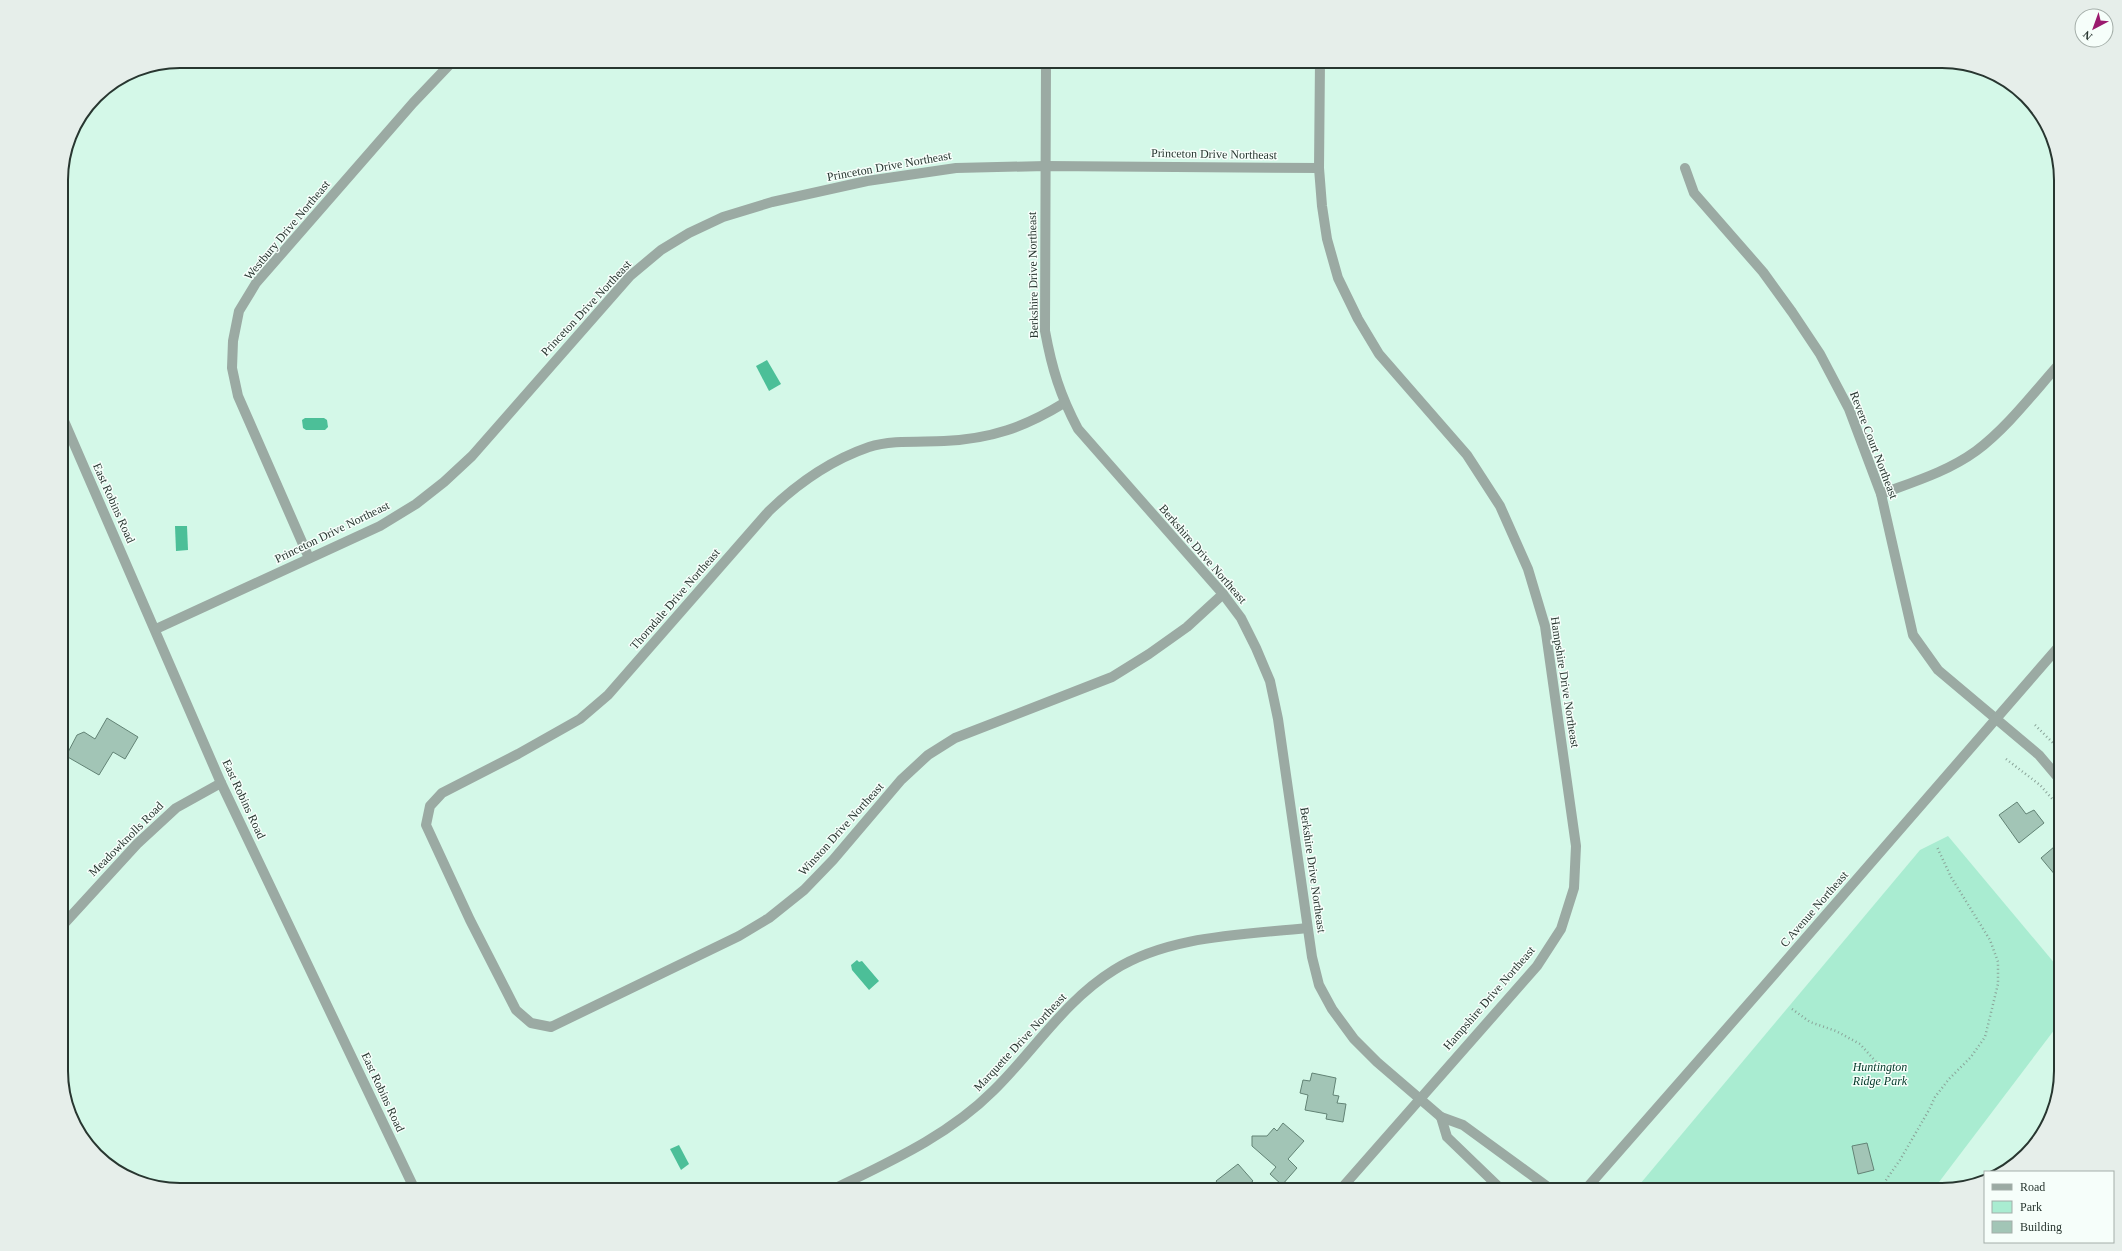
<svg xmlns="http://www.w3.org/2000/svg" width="2122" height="1251" viewBox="0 0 2122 1251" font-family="'Times New Roman',serif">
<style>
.green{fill:#a9ecd1}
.water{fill:#4cbf98}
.building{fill:#a2c5b6;stroke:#628375}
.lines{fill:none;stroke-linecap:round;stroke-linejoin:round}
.path{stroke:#8aa499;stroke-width:2.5;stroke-dasharray:1 3;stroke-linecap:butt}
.minor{stroke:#9baaa3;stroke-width:10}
.labels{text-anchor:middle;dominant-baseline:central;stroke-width:3;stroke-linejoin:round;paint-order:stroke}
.street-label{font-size:12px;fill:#283630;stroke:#f6fefa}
.park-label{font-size:12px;font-style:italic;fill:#023828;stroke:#f6fefa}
.rim{fill:none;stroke:#283630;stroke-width:2}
</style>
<rect width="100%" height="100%" fill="#d4f8e8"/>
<path class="green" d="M1948 836 2061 971V1021L1933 1190H1635L1920 850Z"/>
<g class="water">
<path d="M767 360 781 384 769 391 756 366Z"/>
<path d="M305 418H324L327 420 328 427 325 430H306L303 428 302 420Z"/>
<path d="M175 526H187L188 550 176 551Z"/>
<path d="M857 960 859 962 862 961 879 981 869 990 852 970 851 965Z"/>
<path d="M679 1145 689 1164 681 1170 670 1149Z"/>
</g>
<g class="building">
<path d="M107 718 138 737 125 759 113 752 99 775 66 756 77 735 84 732 95 739Z"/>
<path d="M2017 802 2026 814 2034 810 2044 823 2019 843 1999 815Z"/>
<path d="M2061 841V882L2041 858Z"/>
<path d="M1312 1073 1336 1078 1333 1095 1339 1096 1337 1103 1346 1104 1343 1122 1326 1119 1327 1114 1305 1110 1308 1095 1300 1093 1303 1080 1310 1081Z"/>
<path d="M1283 1123 1304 1141 1288 1159 1297 1168 1282 1185 1270 1174 1276 1167 1252 1146V1136H1267L1274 1128 1277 1131Z"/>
<path d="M1867 1143 1874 1170 1858 1174 1852 1146Z"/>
<path d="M1238 1164 1253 1181 1242 1190H1223L1216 1181Z"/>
</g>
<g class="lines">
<g class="path">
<path d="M2035 725 2061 751"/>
<path d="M2006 759 2040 785 2061 809"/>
<path d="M1792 1009 1810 1022 1836 1031 1860 1044 1877 1063"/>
<path d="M1879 1190 1900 1160 1929 1110 1935 1097 1949 1079 1971 1057 1985 1037 1998 984V962L1990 940 1951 877 1937 847"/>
</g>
<g class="minor">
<path d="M1046 61 1045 331C1052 369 1060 395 1078 429L1223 594 1241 618 1256 648 1270 681 1278 719 1312 957 1319 985 1332 1009 1354 1039 1377 1062 1441 1117 1463 1125 1552 1190"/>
<path d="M1320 61 1319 168 1322 206 1327 239 1338 278 1358 319 1379 354 1467 455 1500 506 1528 569 1545 626 1576 846 1574 888 1561 929 1537 966 1340 1190"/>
<path d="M1685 168 1694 193 1763 272 1792 312 1820 354 1849 409 1881 494 1913 635 1938 670 2039 755 2061 781"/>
<path d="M1064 403C1025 427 991 439 944 441 921 442 890 440 869 447 831 460 798 483 769 511L608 695 580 719 518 754 442 793 430 806 426 825 470 920 516 1010 531 1023 551 1027 739 936 769 918 804 890 833 860 901 780 928 755 955 738 1112 677 1149 654 1187 627 1223 594"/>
<path d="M61 414 221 783 415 1190"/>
<path d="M1881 494C1913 482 1947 472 1976 451 2008 427 2034 392 2061 362"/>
<path d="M309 558 238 396 232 368 233 341 239 311 256 283 413 103 453 61"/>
<path d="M156 629 380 526 416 504 444 482 472 456 630 276 661 250 689 233 723 217 772 202 867 181 956 168 1046 166 1319 168"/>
<path d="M61 927 137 844 176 808 221 783"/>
<path d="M1441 1117 1447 1137 1502 1190"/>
<path d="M832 1190C889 1162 948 1136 993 1091 1034 1051 1064 1001 1114 970 1170 935 1244 935 1307 928"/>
<path d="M1585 1190 1764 986 2061 644"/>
</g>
</g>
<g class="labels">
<g class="street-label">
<text transform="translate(1214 154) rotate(1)">Princeton Drive Northeast</text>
<text transform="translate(889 166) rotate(-10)">Princeton Drive Northeast</text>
<text transform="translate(287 230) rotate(-50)">Westbury Drive Northeast</text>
<text transform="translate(1033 275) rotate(-91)">Berkshire Drive Northeast</text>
<text transform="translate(586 308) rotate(-47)">Princeton Drive Northeast</text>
<text transform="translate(1874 445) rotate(69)">Revere Court Northeast</text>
<text transform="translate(114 503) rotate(66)">East Robins Road</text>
<text transform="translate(332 532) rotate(-26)">Princeton Drive Northeast</text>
<text transform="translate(1203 554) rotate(49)">Berkshire Drive Northeast</text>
<text transform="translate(675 599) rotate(-49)">Thorndale Drive Northeast</text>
<text transform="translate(1565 682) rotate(81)">Hampshire Drive Northeast</text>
<text transform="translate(244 799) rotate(65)">East Robins Road</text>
<text transform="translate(841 829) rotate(-48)">Winston Drive Northeast</text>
<text transform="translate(126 839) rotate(-45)">Meadowknolls Road</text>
<text transform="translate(1313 870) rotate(82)">Berkshire Drive Northeast</text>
<text transform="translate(1814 909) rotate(-49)">C Avenue Northeast</text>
<text transform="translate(1489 998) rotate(-49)">Hampshire Drive Northeast</text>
<text transform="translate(1020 1042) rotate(-47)">Marquette Drive Northeast</text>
<text transform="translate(383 1092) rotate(65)">East Robins Road</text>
</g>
<g class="park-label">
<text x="1880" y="1067">Huntington<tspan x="1880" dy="14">Ridge Park</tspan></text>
</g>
</g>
<path d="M0 0H2122V1251H0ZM180 68H1942A112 112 0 0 1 2054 180V1071A112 112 0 0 1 1942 1183H180A112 112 0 0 1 68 1071V180A112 112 0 0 1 180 68Z" fill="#e6eeea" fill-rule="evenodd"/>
<path class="rim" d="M180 68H1942A112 112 0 0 1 2054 180V1071A112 112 0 0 1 1942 1183H180A112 112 0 0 1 68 1071V180A112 112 0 0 1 180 68Z"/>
<rect x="1984" y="1171" width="130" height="72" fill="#f6fefa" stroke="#a4aea9"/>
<rect x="1992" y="1184" width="20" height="6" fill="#9baaa3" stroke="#a4aea9"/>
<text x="2020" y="1191" font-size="12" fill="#283630">Road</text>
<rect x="1992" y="1201" width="20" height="12" fill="#a9ecd1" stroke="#a4aea9"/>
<text x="2020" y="1211" font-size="12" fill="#283630">Park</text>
<rect x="1992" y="1221" width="20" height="12" fill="#a2c5b6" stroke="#a4aea9"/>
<text x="2020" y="1231" font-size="12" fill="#283630">Building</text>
<g transform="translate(2094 28) rotate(221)"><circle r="19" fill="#f6fefa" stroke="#a4aea9"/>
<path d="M0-3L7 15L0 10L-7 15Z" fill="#9b1a6e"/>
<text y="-6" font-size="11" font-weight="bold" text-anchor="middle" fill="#283630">N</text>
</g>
</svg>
